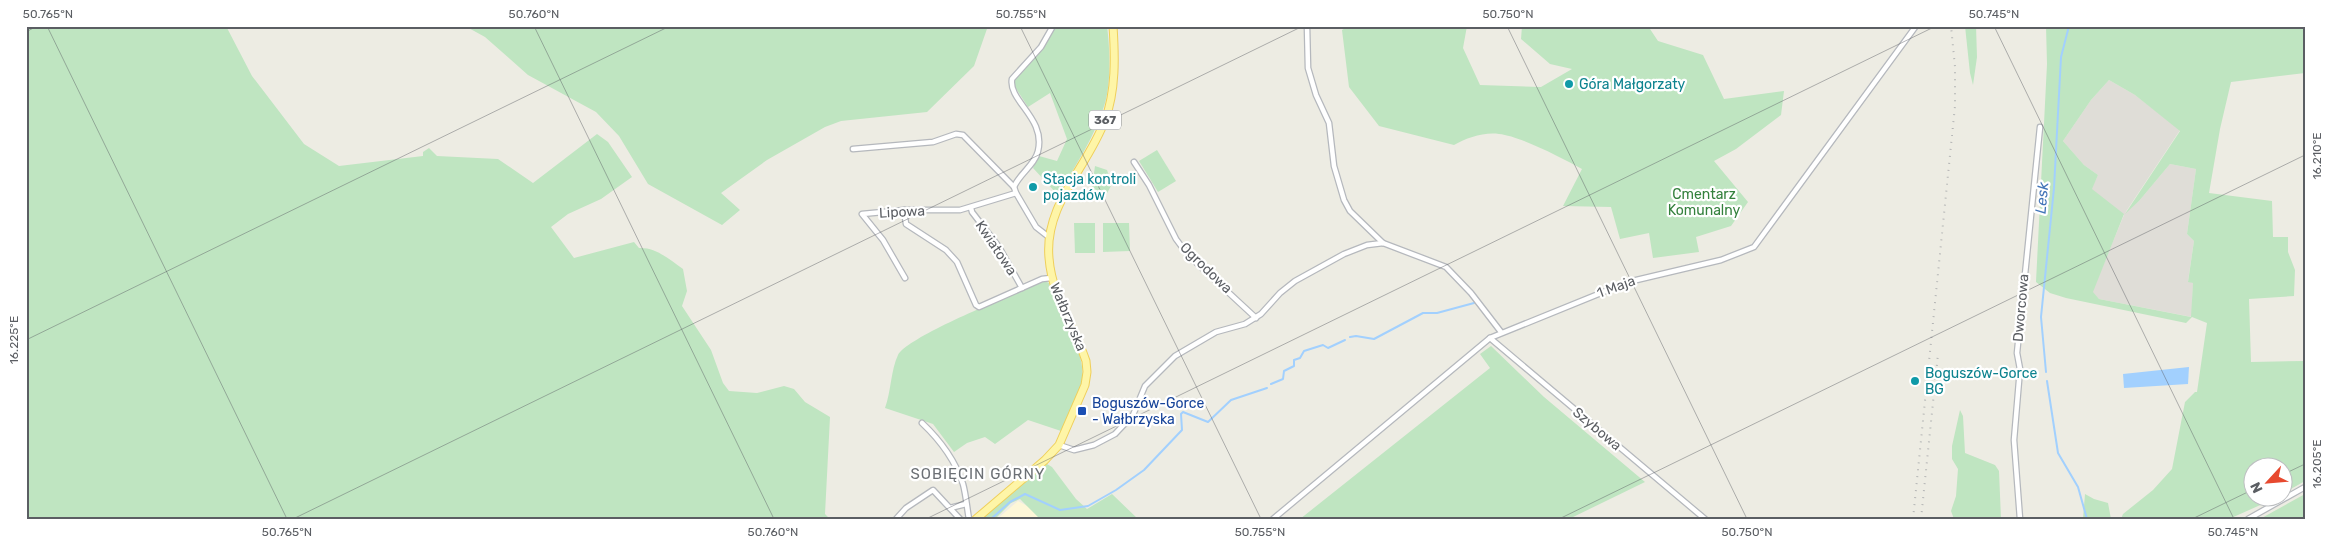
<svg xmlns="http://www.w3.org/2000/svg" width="2331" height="545" viewBox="0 0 2331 545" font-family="Rubik,sans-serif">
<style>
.commercial{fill:#fdf7d8}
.industrial{fill:#dfddd7}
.green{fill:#bfe5c1;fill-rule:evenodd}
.water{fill:#a2d0fe}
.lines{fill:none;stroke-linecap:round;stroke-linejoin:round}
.stream{stroke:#a2d0fe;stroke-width:2}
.minor-casing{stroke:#b5b8bd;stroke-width:7}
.primary-casing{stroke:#efcf5a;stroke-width:9}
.minor{stroke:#fff;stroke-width:4.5}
.primary{stroke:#fef5a7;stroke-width:7}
.rail{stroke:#b4b5b5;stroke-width:2;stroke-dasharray:1 6;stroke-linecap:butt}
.ticks{fill:none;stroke:#5b5e63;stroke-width:1;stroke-opacity:0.45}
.culture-dot{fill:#0f9aa8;stroke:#fff;stroke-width:2}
.transit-dot{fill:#1a4fb4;stroke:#fff;stroke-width:2}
.labels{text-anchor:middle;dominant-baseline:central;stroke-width:4.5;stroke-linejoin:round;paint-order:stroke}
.shield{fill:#fff;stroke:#8c8e92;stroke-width:1}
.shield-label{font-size:12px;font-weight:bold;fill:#5b5e63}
.culture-label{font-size:14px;fill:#0d838f;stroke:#fff;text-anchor:start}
.park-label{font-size:14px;fill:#34813d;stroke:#fff}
.street-label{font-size:14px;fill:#5b5e63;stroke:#fff}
.transit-label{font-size:14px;fill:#164399;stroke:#fff;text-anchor:start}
.water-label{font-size:15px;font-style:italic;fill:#4275b8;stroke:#fff}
.neighbourhood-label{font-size:15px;letter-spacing:1px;fill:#6c7075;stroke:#fff}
.neatline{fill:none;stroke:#5b5e63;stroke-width:2}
.ticks-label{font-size:12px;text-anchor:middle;fill:#5b5e63}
</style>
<rect width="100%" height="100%" fill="#edece3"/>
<path class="commercial" d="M1018 501 1038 512 1045 519H997Z"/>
<path class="industrial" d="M2109 80 2135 95 2180 130 2125 213 2139 201 2170 164 2196 169 2187 234 2194 241 2188 281 2193 283 2192 317 2099 299 2092 292 2124 215 2091 189 2098 175 2084 165 2063 141 2091 100Z"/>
<g class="green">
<path d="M26 26H226L252 76 304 144 339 166 423 156V152L429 148 437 156 498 159 533 183 597 134 608 142 632 177 601 199 568 214 551 227 574 258 634 242 639 248C656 247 670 260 683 269L687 291 682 306 711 350 723 383 729 391 757 393 784 386 794 389 805 402 830 417 825 514 830 519H26Z"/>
<path d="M465 26H988L974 66 927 112 841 121 825 127 767 160 721 193 740 210 722 225 648 184 619 136 596 112 528 75 485 37Z"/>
<path d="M1055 26H1107C1110 48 1111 82 1105 103 1096 135 1075 166 1058 195L1033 168 1039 156 1057 161 1067 139 1050 93 1028 107 1015 87 1014 81 1039 53Z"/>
<path d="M1349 26H1467L1463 48 1480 85 1541 87 1572 69 1550 64 1521 39 1522 26H1648L1658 41 1703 55 1724 99 1784 91 1781 115 1736 149 1714 161 1748 202 1731 226 1696 237 1699 252 1653 258 1649 233 1620 239 1611 207 1563 206 1582 169C1562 158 1520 136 1499 134 1483 132 1467 138 1454 145L1379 126 1349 87 1342 30Z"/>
<path d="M1965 26H1976L1977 57 1973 85 1970 73Z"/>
<path d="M2046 26H2305V73L2231 82 2220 129 2209 193 2272 201 2273 237H2288V252L2295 270 2294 296 2249 299 2251 362 2305 361V481L2284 493V468H2254V498H2276L2229 519H2121L2123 514 2153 490 2172 469 2185 402 2195 392H2197L2207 323 2192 317 2186 323 2066 298 2050 293 2036 282 2047 64ZM2109 80 2135 95 2180 131 2125 214 2139 201 2170 164 2196 169 2187 234 2194 241 2188 282 2193 283 2191 317 2099 299 2093 292 2124 214 2092 189 2098 175 2084 165 2063 141 2091 100Z"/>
<path d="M1157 150 1176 181 1158 192 1139 161Z"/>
<path d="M1095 166 1107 170 1112 184 1105 197 1090 201Z"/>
<path d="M1074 223H1095V253H1075Z"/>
<path d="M1103 223H1129L1130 251 1103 252Z"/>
<path d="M1045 281 1049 283C1057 313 1090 355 1081 384 1076 400 1068 416 1061 431L1028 420 995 444 985 437 967 443 954 452 933 424 885 408C891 392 891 369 898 355 909 335 1019 292 1045 281Z"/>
<path d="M1491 346 1544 397 1645 482 1569 519H1300L1490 368 1480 354Z"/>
<path d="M1960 410 1963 416 1965 453 1995 465 1999 471 2001 519H1954L1951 511 1956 496 1958 469 1952 459V446Z"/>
<path d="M1047 464 1052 467 1076 499 1087 509 1112 494 1138 519H1040L1020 499 1011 503 995 519H980Z"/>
<path d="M2085 494 2094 499 2108 503 2111 519H2083Z"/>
<path d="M2305 494V519H2260Z"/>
</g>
<path class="water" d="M2189 367 2188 384 2124 388 2123 374Z"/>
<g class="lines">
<g class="stream">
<path d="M1350 337 1356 336 1374 339 1423 313H1437L1474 303"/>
<path d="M2046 372 2041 317 2054 188 2061 57 2069 26"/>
<path d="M2047 381 2058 453 2078 487 2087 519"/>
<path d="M1271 384 1283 379 1284 371 1294 366V360L1300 358 1304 351 1323 345 1328 348 1345 340"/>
<path d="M991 519 1010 502 1025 494 1060 510 1088 506 1116 490 1144 470 1182 430 1181 414 1183 412 1208 422 1231 400 1267 388"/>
</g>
<g class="minor-casing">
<g id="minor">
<path d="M1307 26 1308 68 1316 95 1329 123 1334 166 1344 200 1350 211 1383 243"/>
<path d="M853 149 933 142 956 134 963 135 1014 187 1016 193 1036 227 1050 238"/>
<path d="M1134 162 1149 185 1176 239 1188 255 1256 318"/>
<path d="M1014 187C1019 174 1035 165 1038 151 1046 118 1008 101 1012 79L1041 47 1053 26"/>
<path d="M971 208 972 212 999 247 1022 288"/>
<path d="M904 210 906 224 946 250 957 262 976 305 979 307 1042 279 1051 278"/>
<path d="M905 278 883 240 862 214 904 210H960L1016 193"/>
<path d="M1490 338 1705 519"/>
<path d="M922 423C940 440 955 460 963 484 966 495 967 508 969 519"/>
<path d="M1059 445 1074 450 1094 445 1115 434 1133 415 1145 386 1175 356 1216 332 1245 324 1261 314 1280 293 1295 281 1344 254 1367 245 1383 243 1446 267 1471 293 1501 332"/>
<path d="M950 508 966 504"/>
<path d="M896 519 906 508 933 490 960 519"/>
<path d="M1273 519 1490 338 1628 282 1721 260 1754 247 1916 26"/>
<path d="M2020 519 2014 440 2020 369 2017 353 2040 127"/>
<path d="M2248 519 2305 487"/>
</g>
</g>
<g class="primary-casing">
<path id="primary" d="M976 519 1045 460 1059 445 1085 385 1087 372 1086 361C1074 325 1052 297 1049 258 1044 204 1088 167 1105 120 1116 91 1115 56 1113 26"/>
</g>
<use href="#minor" class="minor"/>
<use href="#primary" class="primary"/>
<g class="rail">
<path d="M1913 519 1955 106V67L1951 26"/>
<path d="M1921 519 1938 354"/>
</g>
</g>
<path class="ticks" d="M47 26 287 519M534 26 774 519M1020 26 1261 519M1507 26 1747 519M1994 26 2234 519M26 32 37 26M26 340 670 26M2284 474 2305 464M293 519 1303 26M926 519 1936 26M1559 519 2305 155M2192 519 2254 489"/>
<g class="culture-dot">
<circle cx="1569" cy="84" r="5"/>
<circle cx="1033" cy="187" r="5"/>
<circle cx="1915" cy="381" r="5"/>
</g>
<rect class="transit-dot" x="1077" y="406" width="10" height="10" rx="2.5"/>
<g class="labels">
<rect class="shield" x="1089" y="110.5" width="32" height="19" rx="4"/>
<g class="shield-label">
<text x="1105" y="120">367</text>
</g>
<g class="culture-label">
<text x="1579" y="84">Góra Małgorzaty</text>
<text x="1043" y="179">Stacja kontroli<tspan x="1043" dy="16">pojazdów</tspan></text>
<text x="1925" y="373">Boguszów-Gorce<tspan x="1925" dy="16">BG</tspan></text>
</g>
<g class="park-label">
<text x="1704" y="194">Cmentarz<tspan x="1704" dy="16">Komunalny</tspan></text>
</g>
<g class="street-label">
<text transform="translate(902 212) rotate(-3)">Lipowa</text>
<text transform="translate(996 248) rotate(56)">Kwiatowa</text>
<text transform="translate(1206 268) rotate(44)">Ogrodowa</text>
<text transform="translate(1616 287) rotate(-20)">1 Maja</text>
<text transform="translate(2021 308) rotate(-85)">Dworcowa</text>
<text transform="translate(1068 317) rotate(67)">Wałbrzyska</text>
<text transform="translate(1597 429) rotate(40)">Szybowa</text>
</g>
<g class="transit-label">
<text x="1092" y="403">Boguszów-Gorce<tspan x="1092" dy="16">- Wałbrzyska</tspan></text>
</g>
<g class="water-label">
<text transform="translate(2042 198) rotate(-85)">Lesk</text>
</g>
<g class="neighbourhood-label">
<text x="978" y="474">SOBIĘCIN GÓRNY</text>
</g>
</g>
<rect width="2331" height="545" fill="none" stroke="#ffffff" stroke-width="55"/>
<g transform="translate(2268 482) rotate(244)"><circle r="24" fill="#ffffff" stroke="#bdbfc1"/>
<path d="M0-4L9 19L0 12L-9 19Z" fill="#e7492f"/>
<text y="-8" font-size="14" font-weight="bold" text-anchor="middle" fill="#5b5e63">N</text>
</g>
<rect x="28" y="28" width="2276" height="490" class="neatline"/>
<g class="ticks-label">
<text x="48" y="18">50.765°N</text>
<text x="534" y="18">50.760°N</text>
<text x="1021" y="18">50.755°N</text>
<text x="1508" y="18">50.750°N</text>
<text x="1994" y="18">50.745°N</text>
<text transform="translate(2317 156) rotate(-90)" y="4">16.210°E</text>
<text transform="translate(14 340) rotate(-90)" y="4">16.225°E</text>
<text transform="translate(2317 464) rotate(-90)" y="4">16.205°E</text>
<text x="287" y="536">50.765°N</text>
<text x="773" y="536">50.760°N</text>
<text x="1260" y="536">50.755°N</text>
<text x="1747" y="536">50.750°N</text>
<text x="2233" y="536">50.745°N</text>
</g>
</svg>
